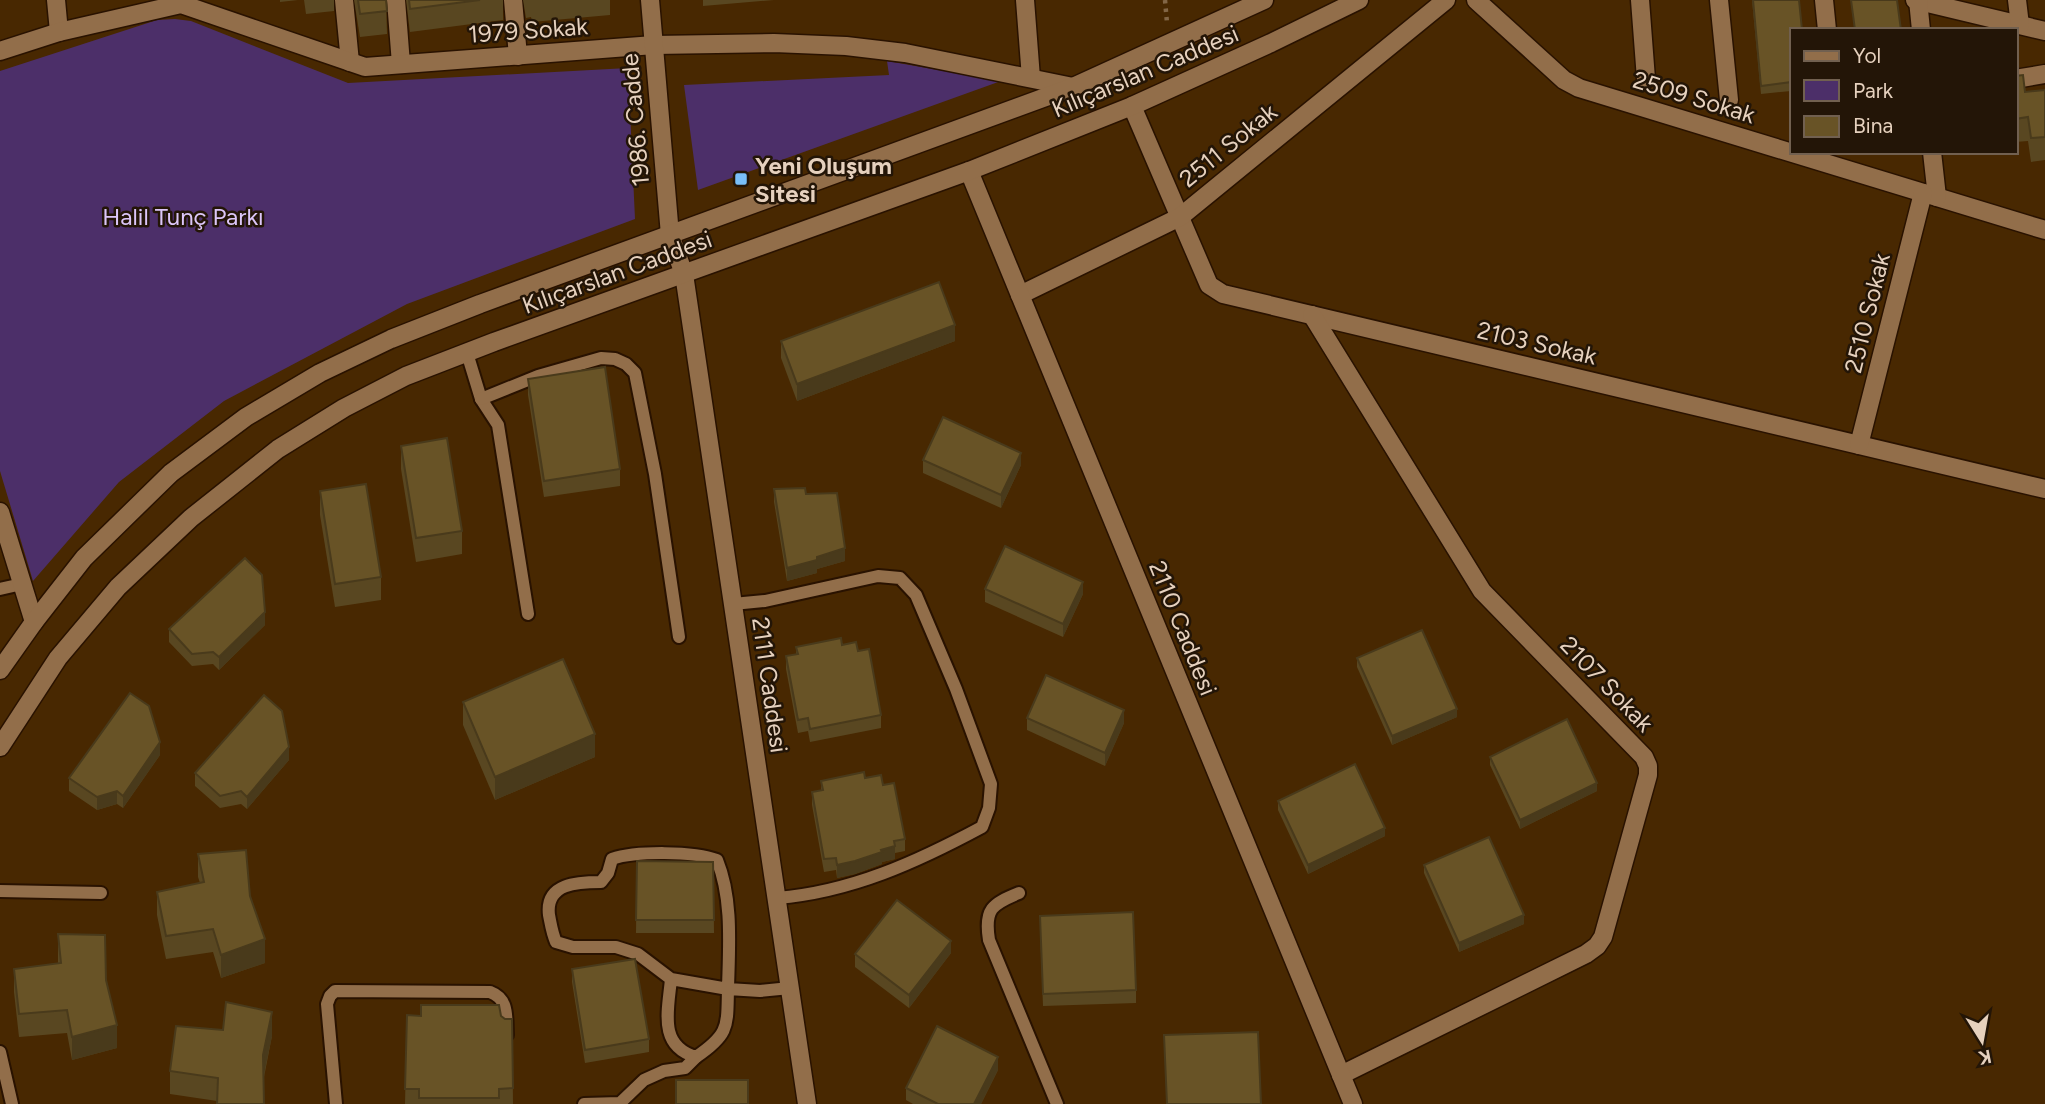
<svg xmlns="http://www.w3.org/2000/svg" width="2045" height="1104" viewBox="0 0 2045 1104" font-family="Figtree,sans-serif">
<style>
.green{fill:#4c2f69}
.lines{fill:none;stroke-linecap:round;stroke-linejoin:round}
.lane-casing{stroke:#291200;stroke-width:16}
.street-casing{stroke:#291200;stroke-width:21}
.secondary-casing{stroke:#291200;stroke-width:21}
.path{stroke:#826646;stroke-width:4.5;stroke-dasharray:3.5 5;stroke-linecap:butt}
.lane{stroke:#926e4a;stroke-width:12}
.street{stroke:#926e4a;stroke-width:18}
.secondary{stroke:#926e4a;stroke-width:18}
.wall{fill:#594721}
.shaded-wall{fill:#493a1b}
.building{fill:#685326;stroke:#493a1b;stroke-width:2}
.poi-dot{fill:#79bff8;stroke:#231507;stroke-width:2.5}
.labels{text-anchor:middle;dominant-baseline:central;stroke-width:5;stroke-linejoin:round;paint-order:stroke}
.street-label{font-size:24px;fill:#e6d1be;stroke:#231507}
.poi-label{font-size:24px;font-weight:bold;fill:#e6d1be;stroke:#231507;text-anchor:start}
.park-label{font-size:24px;fill:#dcc6f9;stroke:#231507}
</style>
<rect width="100%" height="100%" fill="#482801"/>
<g class="green">
<path d="M175 19 191 21 348 83 628 68 635 219 407 304 224 401 119 482 33 581 0 471V71L157 20Z"/>
<path d="M887 61 1001 81 698 190 684 85 889 75Z"/>
</g>
<g class="lines">
<g class="lane-casing">
<g id="lane">
<path d="M467 353 481 399 498 425 528 614"/>
<path d="M481 399 538 376 601 358 615 359 626 364 635 373 655 474 679 637"/>
<path d="M0 589 22 584"/>
<path d="M733 604 765 601 878 576 900 578 916 595 956 689 991 784 989 808 982 827C917 862 851 892 777 898"/>
<path d="M0 891 101 893"/>
<path d="M1019 893C992 904 984 909 989 940L1057 1104"/>
<path d="M671 979C668 1011 658 1046 696 1057 730 1034 727 1026 728 989L671 979 638 954 616 947H573L556 942C552 933 551 925 549 915 545 883 578 882 601 882L608 873 612 859C635 851 694 851 717 860 733 899 729 947 728 989L760 991 790 988"/>
<path d="M0 1052 12 1104"/>
<path d="M336 1104 327 1004 330 996 335 991 490 992C509 999 506 1016 507 1035"/>
<path d="M584 1104 620 1103 644 1080 664 1071 685 1068 696 1057"/>
</g>
</g>
<g class="street-casing">
<g id="street">
<path d="M56 0 59 32"/>
<path d="M344 0 350 62"/>
<path d="M396 0 401 64"/>
<path d="M513 0 518 56"/>
<path d="M1025 0 1031 78"/>
<path d="M1476 0 1564 80 1579 88 2045 230"/>
<path d="M1640 0 1646 79"/>
<path d="M1719 0 1729 100"/>
<path d="M1824 0 1827 30"/>
<path d="M1915 0 2045 31"/>
<path d="M1918 0 1921 30"/>
<path d="M2017 0 2020 25"/>
<path d="M0 51 59 32 181 4 365 67 654 45 774 43 846 46 905 53 1073 87"/>
<path d="M2015 79 2045 74"/>
<path d="M1132 106 1209 285 1223 294 2045 489"/>
<path d="M1932 152 1937 197"/>
<path d="M1020 295 1180 217 1446 0"/>
<path d="M1312 315 1482 591 1644 757 1648 766V775L1603 937 1597 946 1586 954 1341 1075"/>
<path d="M1859 445 1923 193"/>
<path d="M0 512 34 622"/>
</g>
</g>
<g class="secondary-casing">
<g id="secondary">
<path d="M650 0 670 235 684 274 807 1104"/>
<path d="M969 171 1353 1104"/>
<path d="M0 670 34 622 84 558 171 473 246 417 320 373 391 339 480 304 1073 87 1264 0"/>
<path d="M0 747 58 658 118 587 191 518 278 449 344 408 406 376 494 342 969 171 1132 106 1271 43 1359 0"/>
</g>
</g>
<path class="path" d="M1165 0 1167 23"/>
<use href="#lane" class="lane"/>
<use href="#street" class="street"/>
<use href="#secondary" class="secondary"/>
</g>
<g class="wall">
<path d="M280 0H298L280 2Z"/>
<path d="M304 0H334V11L306 14Z"/>
<path d="M354 0H386L387 34 360 37Z"/>
<path d="M406 0H503V20L410 32Z"/>
<path d="M523 0H610V15L532 22 531 17 526 18Z"/>
<path d="M703 0H774L703 6Z"/>
<path d="M1752 0H1799L1791 30V91L1761 94Z"/>
<path d="M2015 76 2025 92 2045 90V160L2031 162 2028 141 2015 142Z"/>
<path d="M781 341H955L797 401 781 358Z"/>
<path d="M528 379 620 469V486L544 497 528 395Z"/>
<path d="M401 446 462 531V554L416 562 401 469Z"/>
<path d="M923 460 1021 465 1001 508 923 473Z"/>
<path d="M774 489 806 494 845 561 817 569V573L787 581 774 502Z"/>
<path d="M320 491 381 577V600L335 607 320 515Z"/>
<path d="M985 589 1083 594 1063 637 985 602Z"/>
<path d="M265 625 219 670 213 664 192 666 169 642V629Z"/>
<path d="M842 645 858 651 881 715V728L810 742 808 731 798 733 786 669V656L796 654V647Z"/>
<path d="M1357 658 1457 717 1392 745 1357 667Z"/>
<path d="M463 702 595 757 495 800 463 725Z"/>
<path d="M1027 718 1124 723 1105 766 1027 730Z"/>
<path d="M160 755 123 808 117 804 97 810 69 791V778Z"/>
<path d="M1490 757 1597 791 1520 829 1490 765Z"/>
<path d="M289 760 247 809 241 804 220 808 195 786V773Z"/>
<path d="M865 778 883 785 905 839V851L895 853V859L882 862V864L855 874 837 878 836 870 824 872 812 805V792L821 790V781Z"/>
<path d="M1278 801 1385 836 1308 874 1278 810Z"/>
<path d="M198 854 250 896 265 963 221 978 213 952 166 959 157 915V892L200 883 198 877Z"/>
<path d="M637 861 713 862 714 933H636Z"/>
<path d="M1424 865 1524 924 1459 952 1424 873Z"/>
<path d="M1040 929 1136 990V1003L1043 1006Z"/>
<path d="M58 934 106 980 117 1048 72 1060 67 1033 19 1037 14 992V969L58 963Z"/>
<path d="M951 953 909 1008 855 967V954Z"/>
<path d="M572 969 649 1039V1052L585 1063 572 982Z"/>
<path d="M407 1015 501 1016 505 1019H512L513 1104H405Z"/>
<path d="M272 1036 264 1077 217 1101 170 1094V1071Z"/>
<path d="M998 1070 981 1104H913L906 1100V1088Z"/>
</g>
<g class="shaded-wall">
<path d="M955 325V341L797 401V384Z"/>
<path d="M1021 453V465L1001 508V495Z"/>
<path d="M845 548V561L817 569V573L787 581V568L817 557Z"/>
<path d="M1083 582V594L1063 637V624Z"/>
<path d="M265 612V625L219 670V657Z"/>
<path d="M1457 709V717L1392 745V736Z"/>
<path d="M1124 710V723L1105 766V753Z"/>
<path d="M595 734V757L495 800V777Z"/>
<path d="M160 742V755L123 808V796Z"/>
<path d="M289 747V760L247 809V797Z"/>
<path d="M1597 783V791L1520 829V820Z"/>
<path d="M117 791V804L97 810V797Z"/>
<path d="M1385 828V836L1308 874V865Z"/>
<path d="M895 846V859L882 862V864L855 874 837 878V865Z"/>
<path d="M1524 915V924L1459 952V943Z"/>
<path d="M265 939V963L221 978V955Z"/>
<path d="M951 941V953L909 1008V995Z"/>
<path d="M272 1012V1036L263 1079V1055Z"/>
<path d="M117 1025V1048L72 1060V1037Z"/>
<path d="M998 1057V1070L981 1104H974Z"/>
</g>
<g class="building">
<path d="M358 0H386L387 11 360 14Z"/>
<path d="M409 0H480L410 9Z"/>
<path d="M1753 0H1799L1802 30H1791V82L1761 86Z"/>
<path d="M1851 0H1897L1901 30H1855Z"/>
<path d="M2023 75 2025 92 2045 90V137L2031 138 2028 117 2015 119V76Z"/>
<path d="M939 282 955 325 797 384 781 341Z"/>
<path d="M605 367 620 469 544 481 528 379Z"/>
<path d="M943 417 1021 453 1001 495 923 460Z"/>
<path d="M447 438 462 531 416 538 401 446Z"/>
<path d="M366 484 381 577 335 584 320 491Z"/>
<path d="M805 488 806 494 837 493 845 548 817 557V560L787 568 774 489Z"/>
<path d="M1005 546 1083 582 1063 624 985 589Z"/>
<path d="M245 558 262 575 265 612 219 657 213 652 192 654 169 629Z"/>
<path d="M1422 630 1457 709 1392 736 1357 658Z"/>
<path d="M841 638 842 645 856 642 858 651 869 649 881 715 810 729 808 718 798 720 786 656 798 654 796 647Z"/>
<path d="M563 659 595 734 495 777 463 702Z"/>
<path d="M1046 675 1124 710 1105 753 1027 718Z"/>
<path d="M130 693 149 706 160 742 123 796 117 791 97 797 69 778Z"/>
<path d="M264 695 282 711 289 747 247 797 241 791 220 796 195 773Z"/>
<path d="M1567 719 1597 783 1520 820 1490 757Z"/>
<path d="M1355 764 1385 828 1308 865 1278 801Z"/>
<path d="M864 772 865 778 881 775 883 785 894 783 905 839 894 841 895 846 881 850 882 852 855 861 837 865 836 858 824 859 812 792 823 790 821 781Z"/>
<path d="M1489 837 1524 915 1459 943 1424 865Z"/>
<path d="M246 850 250 896 265 939 221 955 213 929 166 936 157 892 204 882 198 854Z"/>
<path d="M637 861 713 862 714 920H636Z"/>
<path d="M897 900 951 941 909 995 855 954Z"/>
<path d="M1133 912 1136 990 1043 994 1040 916Z"/>
<path d="M58 934 105 935 106 980 117 1025 72 1037 67 1010 19 1014 14 969 61 963Z"/>
<path d="M635 959 649 1039 585 1050 572 969Z"/>
<path d="M226 1002 272 1012 263 1055 264 1104H217L218 1078 170 1071 176 1026 223 1030Z"/>
<path d="M421 1005H499L501 1016 505 1019H512L513 1088 499 1089V1098H419V1089H405L407 1015 421 1016Z"/>
<path d="M937 1026 998 1057 974 1104H938L906 1088Z"/>
<path d="M1258 1032 1261 1104H1167L1164 1035Z"/>
<rect x="676" y="1080" width="72" height="24"/>
</g>
<rect class="poi-dot" x="734" y="172" width="14" height="14" rx="3.5"/>
<g class="labels">
<g class="street-label">
<text transform="translate(528 30) rotate(-4)">1979 Sokak</text>
<text transform="translate(1145 71) rotate(-23)">Kılıçarslan Caddesi</text>
<text transform="translate(1694 97) rotate(17)">2509 Sokak</text>
<text transform="translate(635 120) rotate(-95)">1986. Cadde</text>
<text transform="translate(1228 145) rotate(-39)">2511 Sokak</text>
<text transform="translate(617 272) rotate(-20)">Kılıçarslan Caddesi</text>
<text transform="translate(1867 313) rotate(-76)">2510 Sokak</text>
<text transform="translate(1537 343) rotate(13)">2103 Sokak</text>
<text transform="translate(1183 628) rotate(68)">2110 Caddesi</text>
<text transform="translate(1607 684) rotate(46)">2107 Sokak</text>
<text transform="translate(770 685) rotate(82)">2111 Caddesi</text>
</g>
<g class="poi-label">
<text x="755" y="165">Yeni Oluşum<tspan x="755" dy="28">Sitesi</tspan></text>
</g>
<g class="park-label">
<text x="183" y="216">Halil Tunç Parkı</text>
</g>
</g>
<rect x="1790" y="28" width="228" height="126" fill="#231507" stroke="#716050" stroke-width="2"/>
<rect x="1804" y="51" width="35" height="10" fill="#926e4a" stroke="#716050" stroke-width="2"/>
<text x="1853" y="63" font-size="21" fill="#e6d1be">Yol</text>
<rect x="1804" y="80" width="35" height="21" fill="#4c2f69" stroke="#716050" stroke-width="2"/>
<text x="1853" y="98" font-size="21" fill="#e6d1be">Park</text>
<rect x="1804" y="116" width="35" height="21" fill="#685326" stroke="#716050" stroke-width="2"/>
<text x="1853" y="133" font-size="21" fill="#e6d1be">Bina</text>
<g transform="translate(1982 1041) rotate(169)" stroke="#231507" stroke-width="5" paint-order="stroke">
<path d="M0-5L12 26L0 18L-12 26Z" fill="#e6d1be"/>
<text y="-10" font-size="19" font-weight="bold" text-anchor="middle" fill="#e6d1be">K</text>
</g>
</svg>
